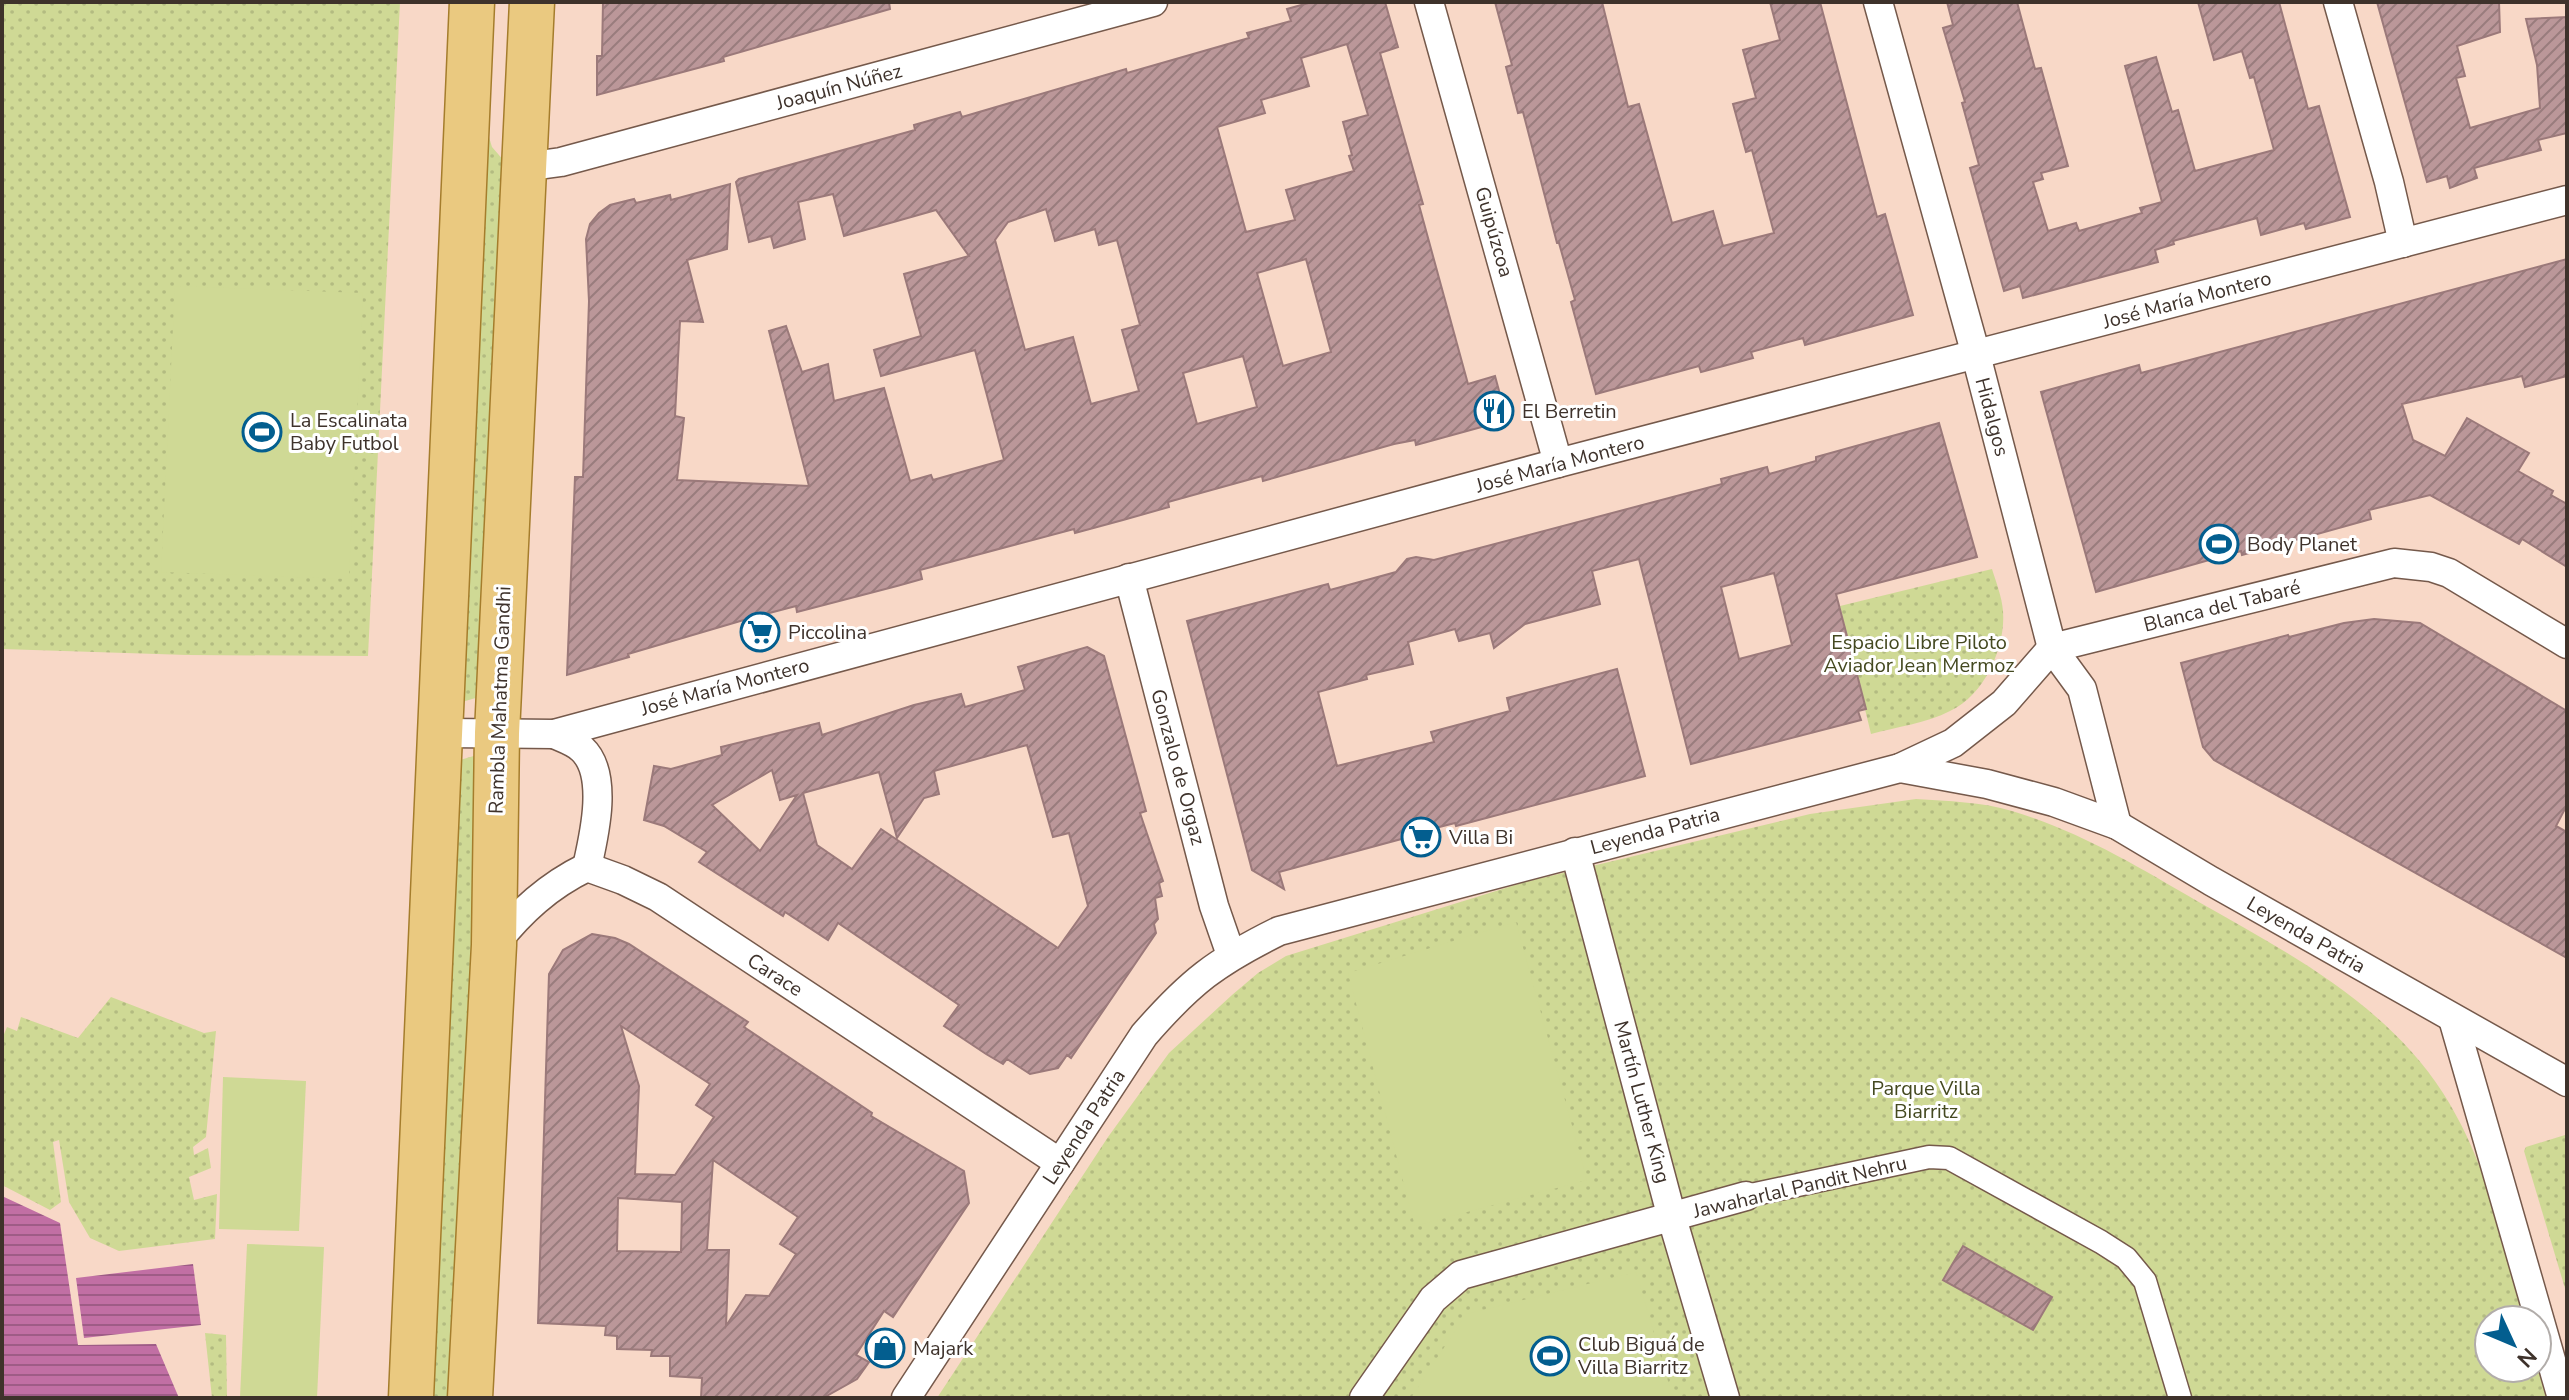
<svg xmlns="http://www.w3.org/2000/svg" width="2569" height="1400" viewBox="0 0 2569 1400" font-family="'Nunito Sans',sans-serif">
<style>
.green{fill:url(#green-dots)}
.pitch{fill:#cfd995}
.water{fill:url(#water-rules)}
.building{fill:url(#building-hatch);stroke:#9b797a;stroke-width:2;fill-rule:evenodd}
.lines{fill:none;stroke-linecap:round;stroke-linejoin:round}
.pedestrian-casing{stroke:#75594b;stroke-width:25}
.minor-casing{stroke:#75594b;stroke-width:31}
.primary-casing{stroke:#a57d2c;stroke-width:47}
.pedestrian{stroke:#fff;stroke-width:22}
.minor{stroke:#fff;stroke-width:28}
.primary{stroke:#eac980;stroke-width:44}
.labels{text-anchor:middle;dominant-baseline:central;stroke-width:6;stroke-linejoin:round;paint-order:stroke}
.street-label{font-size:20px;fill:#3e322b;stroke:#fff}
.poi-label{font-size:20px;fill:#3e322b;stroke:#fff;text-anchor:start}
.park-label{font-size:20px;fill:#444920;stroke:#fff}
</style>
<defs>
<pattern id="green-dots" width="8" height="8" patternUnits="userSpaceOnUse" patternTransform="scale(2)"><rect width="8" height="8" fill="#cfd995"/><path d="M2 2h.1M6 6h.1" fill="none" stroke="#b3bb81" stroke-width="1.8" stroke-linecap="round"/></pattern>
<pattern id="water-rules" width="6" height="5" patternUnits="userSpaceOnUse" patternTransform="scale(2)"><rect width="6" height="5" fill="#c16fa4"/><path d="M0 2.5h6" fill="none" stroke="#9e5c86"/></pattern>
<pattern id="building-hatch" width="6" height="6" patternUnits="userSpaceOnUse" patternTransform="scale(2)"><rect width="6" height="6" fill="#bb9799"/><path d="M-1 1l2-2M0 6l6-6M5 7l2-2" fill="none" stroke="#997c7d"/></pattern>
</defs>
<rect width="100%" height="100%" fill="#f8d8c7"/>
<g class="green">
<path d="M2 2H400L368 656 187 655 2 649Z"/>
<path d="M492 30 488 134 492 147 505 162 479 697 462 702Z"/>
<path d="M1992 569C1996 582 2002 597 2003 611 2006 647 1984 696 1950 711 1927 723 1896 727 1871 734L1840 606Z"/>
<path d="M477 755 481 763 451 1398H431L460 760Z"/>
<path d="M1916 799C1948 801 1982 802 2012 811 2079 831 2137 866 2197 901 2287 952 2386 1004 2443 1093 2487 1162 2504 1242 2525 1320H2489V1368H2537V1363L2546 1398H937L1108 1137 1169 1053 1232 995 1258 973 1286 956 1525 882 1810 814Z"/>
<path d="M111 997 204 1033 216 1031 206 1137 193 1147 194 1155 208 1148 211 1168 189 1177 194 1200 217 1194 215 1239 119 1251 90 1238 69 1202 59 1140 53 1142 61 1202 50 1210 2 1185V1039L7 1027 17 1031 21 1017 78 1038Z"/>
<path d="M2565 1135 2567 1136V1295L2524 1151 2526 1147Z"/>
<path d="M205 1333 226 1335 227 1398H212Z"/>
</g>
<g class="pitch">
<path d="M175 286 363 293 349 579 161 572Z"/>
<path d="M1516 922 1587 1180 1415 1226 1348 973Z"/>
<path d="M223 1077 306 1081 299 1231 219 1229Z"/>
<path d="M247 1244 324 1247 317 1398H240Z"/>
<path d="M1636 1272 1673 1398H1411L1466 1314Z"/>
</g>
<g class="water">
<path d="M2 1196 60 1223 78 1345 156 1344 179 1398H2Z"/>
<path d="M193 1264 201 1325 84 1338 76 1278Z"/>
</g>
<g class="building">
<path d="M603 2H889L890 9 723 57 724 61 597 95V56H602Z"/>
<path d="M1312 2H1385L1398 47 1380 53 1423 204 1419 205 1468 384 1495 376 1507 420 1416 445 1415 440 1394 444 1263 481 1262 476 1168 502 1169 507 1123 520 1075 533 1074 529 920 570 922 579 897 586 797 612 796 606 754 617 628 654 629 657 567 675 575 477H583L589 301 586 239 590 224 599 213 610 205 634 199 636 203 670 195 671 200 730 184 727 249 687 260 703 322 680 321 675 416 684 418 677 480 809 486 769 331 786 326 802 372 828 364 834 401 884 388 910 481 931 475 933 480 1004 460 975 350 881 376 874 350 921 336 904 274 969 256 936 210 844 236 833 194 798 202 805 239 774 248 771 236 749 242 736 182 739 179 915 130 914 125 960 112 962 117 1126 69 1127 73 1249 38 1247 33 1291 21 1287 9ZM1347 44 1368 115 1343 122 1352 155 1349 156 1354 171 1286 190 1295 220 1246 232 1217 127 1265 113 1261 100 1309 86 1301 58ZM1046 209 1055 241 1095 229 1099 245 1117 240 1140 325 1122 330 1139 391 1091 404 1073 337 1025 350 995 240 1008 222ZM1306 259 1331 352 1283 366 1257 273ZM1243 356 1257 407 1197 424 1183 373Z"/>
<path d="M1495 2H1602L1628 107 1639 104 1672 223 1713 211 1723 246 1774 233 1752 150 1746 152 1733 104 1756 98 1743 50 1780 40 1770 2H1820L1877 217 1885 214 1913 315 1805 345 1803 338 1751 352 1753 358 1701 372 1699 366 1596 394 1571 302 1575 300 1559 243H1557L1523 112 1518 113 1506 67 1512 65Z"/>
<path d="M1947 2H2017L2035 69 2041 68 2068 166 2041 173 2043 179 2033 182 2048 231 2076 223 2079 231 2142 213 2140 208 2162 202 2125 66 2156 57 2172 112 2178 110 2195 171 2274 150 2254 77 2250 78 2242 51 2214 60 2198 2H2279L2308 109 2319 106 2350 217 2306 229 2304 223 2261 235 2257 218 2173 241 2174 244 2155 250 2158 262 2023 298 2020 286 2004 291 1970 168 1979 165 1962 103 1965 102 1943 28 1953 25Z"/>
<path d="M2377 2H2499L2500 32 2457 46 2465 76 2456 78 2470 128 2540 108 2537 65 2526 19 2567 17V133L2538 140 2541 150 2474 168 2477 178 2450 188 2447 176 2427 182Z"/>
<path d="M2567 259V376L2525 387 2522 376 2402 404 2413 440 2445 456 2467 418 2529 453 2518 471 2553 491 2551 495 2567 504V567L2522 539 2519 544 2430 495 2369 510 2371 519 2242 555 2241 551 2096 592 2041 392 2139 365 2141 373Z"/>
<path d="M1939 423 1977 557 1836 594 1866 709 1858 711 1861 720 1691 764 1639 559 1592 571 1600 604 1525 624 1494 648 1490 633 1459 641 1455 629 1408 642 1413 664 1366 675 1367 679 1318 692 1337 766 1434 742 1431 732 1510 711 1507 698 1617 669 1645 776 1456 826 1455 823 1404 836 1405 838 1279 872 1284 889 1252 870 1187 621 1328 584 1330 590 1396 572 1407 559 1416 557 1434 560 1722 484 1721 479 1767 467 1769 474 1816 461V457ZM1774 573 1792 645 1739 659 1721 587Z"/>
<path d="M2374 619 2420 623 2567 711V805L2556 826 2567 832V958L2214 760 2203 747 2181 663 2288 635 2289 637 2344 623Z"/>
<path d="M1087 647 1104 656 1146 811 1140 813 1163 881 1159 883 1162 896 1155 898 1158 919 1154 924 1156 933 1071 1058 1067 1055 1058 1068 1030 1074 1007 1059 1003 1064 986 1054 944 1026 959 1005 838 923 828 940 785 912 783 916 699 862 707 852 664 826 644 820 654 766 671 769 722 755 721 747 819 723 822 735 914 705 961 694 965 707 1025 690 1018 667ZM1027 745 1053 837 1069 833 1088 906 1058 948 881 829 852 869 817 845 803 793 879 772 897 838 924 798 939 794 934 771ZM772 770 780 800 797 795 760 851 712 805Z"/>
<path d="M592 934 615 938 629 944 748 1022 744 1027 872 1113 871 1116 964 1171 969 1203 893 1317 884 1311 856 1355 869 1362 857 1379 823 1398H701L702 1378 670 1376V1356H651L652 1350 617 1349V1336L605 1335 606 1326 538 1323 549 974 563 950ZM621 1026 710 1084 696 1105 714 1117 675 1175 635 1174 639 1086ZM713 1160 798 1217 780 1244 796 1254 769 1296 746 1295 726 1326 729 1250H707ZM618 1198 682 1202 681 1252 617 1251Z"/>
<path d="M1963 1246 2052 1297 2033 1330 1943 1280Z"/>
</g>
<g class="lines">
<g class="pedestrian-casing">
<path id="pedestrian" d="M1746 1196 1929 1157 1949 1158 2101 1242 2126 1258 2145 1281 2180 1398"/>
</g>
<g class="minor-casing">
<g id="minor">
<path d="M1429 2 1558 463"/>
<path d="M1878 2 1976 355 2052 648 2082 689 2117 825"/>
<path d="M2338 2 2389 182 2403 243"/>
<path d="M524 167 561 162 1153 2"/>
<path d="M1129 578 1214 906 1231 955"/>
<path d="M439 733 554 734 1558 463 2567 200"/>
<path d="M554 734C563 738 575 742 582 749 609 774 594 836 587 867"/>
<path d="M1900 768 1953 743 2004 703 2052 648 2394 563 2431 567 2449 573 2567 644"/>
<path d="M1575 852 1672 1218 1725 1398"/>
<path d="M494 945C521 911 548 886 587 867L623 880 658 897 1060 1163"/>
<path d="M2453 1019 2562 1398"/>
<path d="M906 1398 1144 1035C1190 982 1216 962 1279 931L1900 768 1987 784 2054 802 2117 825 2211 881 2567 1082"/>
<path d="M1364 1398 1433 1299 1461 1275 1746 1196"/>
</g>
</g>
<g class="primary-casing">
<g id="primary">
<path d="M411 1398 472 2"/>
<path d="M470 1398 494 945 497 733 532 2"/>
</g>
</g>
<use href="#pedestrian" class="pedestrian"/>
<use href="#minor" class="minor"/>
<use href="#primary" class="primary"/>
</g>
<defs>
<g id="restaurant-ring" transform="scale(2)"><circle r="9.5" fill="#fff" stroke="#035e8f" stroke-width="1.5"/><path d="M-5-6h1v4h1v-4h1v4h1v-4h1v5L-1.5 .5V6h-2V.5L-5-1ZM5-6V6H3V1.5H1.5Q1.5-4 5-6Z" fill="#035e8f"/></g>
<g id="stadium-ring" transform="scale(2)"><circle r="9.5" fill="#fff" stroke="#035e8f" stroke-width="1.5"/><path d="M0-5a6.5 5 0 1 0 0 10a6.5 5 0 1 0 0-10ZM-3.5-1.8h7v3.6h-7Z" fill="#035e8f"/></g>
<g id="supermarket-ring" transform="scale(2)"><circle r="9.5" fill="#fff" stroke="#035e8f" stroke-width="1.5"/><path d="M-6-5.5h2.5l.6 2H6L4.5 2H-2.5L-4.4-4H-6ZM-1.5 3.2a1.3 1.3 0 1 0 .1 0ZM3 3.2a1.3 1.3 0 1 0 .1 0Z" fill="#035e8f"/></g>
<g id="shop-ring" transform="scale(2)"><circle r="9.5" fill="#fff" stroke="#035e8f" stroke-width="1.5"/><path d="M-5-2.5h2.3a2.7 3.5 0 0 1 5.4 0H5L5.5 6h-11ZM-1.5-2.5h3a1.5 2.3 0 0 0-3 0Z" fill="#035e8f"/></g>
</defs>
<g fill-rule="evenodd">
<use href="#restaurant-ring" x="1494" y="411"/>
<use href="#stadium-ring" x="262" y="432"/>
<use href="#stadium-ring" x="2219" y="544"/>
<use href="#supermarket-ring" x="760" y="632"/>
<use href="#supermarket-ring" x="1421" y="837"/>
<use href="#shop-ring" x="885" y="1348"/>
<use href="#stadium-ring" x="1550" y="1356"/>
</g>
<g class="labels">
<g class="street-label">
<text transform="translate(839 87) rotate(-15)">Joaquín Núñez</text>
<text transform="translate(1494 232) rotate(74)">Guipúzcoa</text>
<text transform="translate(2187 300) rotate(-15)">José María Montero</text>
<text transform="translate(1992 417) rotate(75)">Hidalgos</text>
<text transform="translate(1560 464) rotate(-15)">José María Montero</text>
<text transform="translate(2222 606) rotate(-14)">Blanca del Tabaré</text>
<text transform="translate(725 687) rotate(-15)">José María Montero</text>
<text transform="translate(500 700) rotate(-88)">Rambla Mahatma Gandhi</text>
<text transform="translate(1178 767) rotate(75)">Gonzalo de Orgaz</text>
<text transform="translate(1655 831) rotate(-15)">Leyenda Patria</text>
<text transform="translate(2306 935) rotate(30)">Leyenda Patria</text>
<text transform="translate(775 975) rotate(33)">Carace</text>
<text transform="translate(1642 1102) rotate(75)">Martín Luther King</text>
<text transform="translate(1084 1127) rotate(-57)">Leyenda Patria</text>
<text transform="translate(1800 1187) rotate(-13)">Jawaharlal Pandit Nehru</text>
</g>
<g class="poi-label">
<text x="1522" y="411">El Berretin</text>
<text x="290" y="420">La Escalinata<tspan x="290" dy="23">Baby Futbol</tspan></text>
<text x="2247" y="544">Body Planet</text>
<text x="788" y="632">Piccolina</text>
<text x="1449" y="837">Villa Bi</text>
<text x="1578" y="1344">Club Biguá de<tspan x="1578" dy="23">Villa Biarritz</tspan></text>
<text x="913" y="1348">Majark</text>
</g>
<g class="park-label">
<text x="1919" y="642">Espacio Libre Piloto<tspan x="1919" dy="23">Aviador Jean Mermoz</tspan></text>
<text x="1926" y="1088">Parque Villa<tspan x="1926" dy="23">Biarritz</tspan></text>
</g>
</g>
<rect width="2569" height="1400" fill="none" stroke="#3e322b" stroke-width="8"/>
<g transform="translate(2513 1344) rotate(134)"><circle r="38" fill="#ffffff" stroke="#b2adaa" stroke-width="2"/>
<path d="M0-6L14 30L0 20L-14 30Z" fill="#035e8f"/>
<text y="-12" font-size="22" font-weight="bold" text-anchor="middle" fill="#3e322b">N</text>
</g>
</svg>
